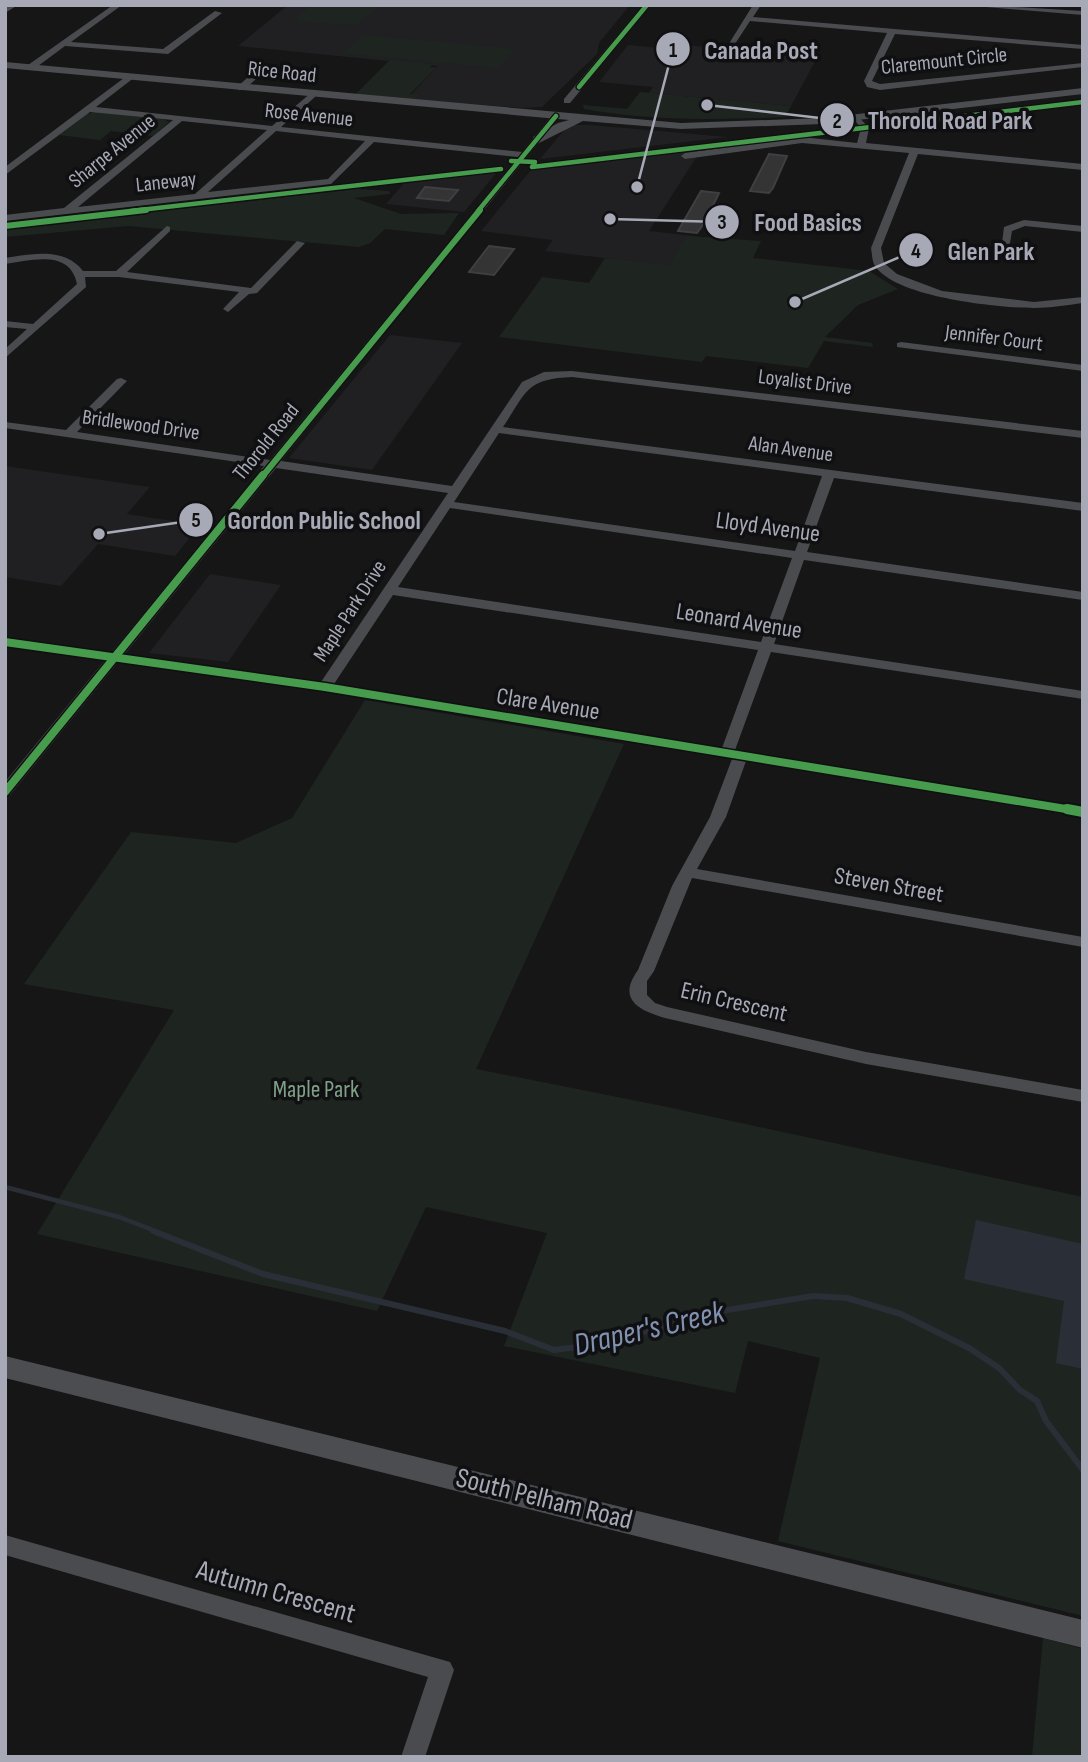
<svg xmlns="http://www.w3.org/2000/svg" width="1088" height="1762" viewBox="0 0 1088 1762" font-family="'Sofia Sans Condensed',sans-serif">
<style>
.built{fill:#202022}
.green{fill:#1e2520}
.water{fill:#2a2f37}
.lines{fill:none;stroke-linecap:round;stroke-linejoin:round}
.stream-far1{stroke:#2a2f37;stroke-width:4.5}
.stream{stroke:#2a2f37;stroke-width:6}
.building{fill:#343435;stroke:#3f3f42;stroke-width:2}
.minor{fill:#4a4b4f;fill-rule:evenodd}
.major{fill:#4c4d51;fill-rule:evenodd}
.cycleway-far3-casing{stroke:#101012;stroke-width:7}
.cycleway-far2-casing{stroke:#101012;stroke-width:9}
.cycleway-far1-casing{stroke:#101012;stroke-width:11}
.cycleway-casing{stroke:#101012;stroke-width:14}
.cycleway-far3{stroke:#469c4c;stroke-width:4.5}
.cycleway-far2{stroke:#469c4c;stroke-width:6}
.cycleway-far1{stroke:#469c4c;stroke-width:8}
.cycleway{stroke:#469c4c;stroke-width:10}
.labels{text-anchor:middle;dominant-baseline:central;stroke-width:7;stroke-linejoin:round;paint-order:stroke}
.far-street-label{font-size:21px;fill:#a7aab6;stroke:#101012}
.street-label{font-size:24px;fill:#a7aab6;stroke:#101012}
.park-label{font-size:24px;fill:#7fa187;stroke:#101012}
.near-street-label{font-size:28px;fill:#a7aab6;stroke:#101012}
.near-water-label{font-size:32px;font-style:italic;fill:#8092b0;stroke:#101012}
.leader{fill:none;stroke:#a7aab6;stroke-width:2.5}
.callout-dot{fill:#a7aab6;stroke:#101012;stroke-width:2.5}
.mark-label{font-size:21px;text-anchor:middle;font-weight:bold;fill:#111}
.callout-label{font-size:26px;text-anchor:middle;font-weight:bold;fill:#a7aab6;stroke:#101012;stroke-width:7;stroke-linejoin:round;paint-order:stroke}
</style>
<rect width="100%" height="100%" fill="#161616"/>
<g class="built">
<path d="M288 5H630L599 43 597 54 542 107 523 108 407 99 438 66 238 46Z"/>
<path d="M628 45 680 50 684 45 818 56 791 106 649 93 653 87 599 82Z"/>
<path d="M573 125H590L728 137 540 159 566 128Z"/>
<path d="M701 150 649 231 755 243 739 274 545 251 553 240 481 231 531 170Z"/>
<path d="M497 172 464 212 386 204 405 182Z"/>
<path d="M390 335 462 343 372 470 289 458Z"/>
<path d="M5 466 150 487 127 514 200 525 175 556 98 544 61 586 5 577Z"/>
<path d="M210 574 281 585 228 662 149 653Z"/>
</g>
<g class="green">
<path d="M311 5H380L359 23 349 25 300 21 296 18Z"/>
<path d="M363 35 515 49 499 68 343 53Z"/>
<path d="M390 60 433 64 430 67 444 68H436L410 94 418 95 414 99 356 94Z"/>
<path d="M640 92 791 106 785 117C718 120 650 121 584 109L583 105 627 109Z"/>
<path d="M94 112 163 119 169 122 153 136 111 131 100 140 59 135 87 114Z"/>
<path d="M358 189 389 191 390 194 354 198 401 214 459 213 444 235 385 229 370 243 359 247 128 226 5 237V229Z"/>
<path d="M687 236 761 241 753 258 869 271 898 289 858 305 825 337 872 343 873 347 824 341 808 368 706 356 702 362 499 337 542 277 589 283 605 258 669 265Z"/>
<path d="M365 700 624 744 476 1069 667 1107 1083 1197V1616L778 1541 820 1358 748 1341 735 1393 504 1346 547 1233 426 1207 377 1311 37 1234 174 1010 24 984 131 832 236 843 292 818Z"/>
<path d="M1043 1638 1083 1649V1757H1032Z"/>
</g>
<path class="water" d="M976 1220 1083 1244V1369L1056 1363 1064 1301 964 1279Z"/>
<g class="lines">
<path class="stream-far1" d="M5 1187 119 1217 158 1232"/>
<path class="stream" d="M153 1231 263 1274 505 1331 554 1350 600 1344 715 1312 813 1296 847 1298 901 1314 969 1348 999 1368 1020 1390 1037 1401 1046 1421 1083 1470"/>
</g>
<g class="building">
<path d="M769 154 787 156 773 188 769 193 750 191Z"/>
<path d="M425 187 458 190 449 201 417 198Z"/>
<path d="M701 191 719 193 705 222 697 233 678 231Z"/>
<path d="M489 246 514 249 494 275 469 272Z"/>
</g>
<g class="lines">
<g class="minor">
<path d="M9 5H18L5 13V7Z"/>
<path d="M113 5H122L71 42 163 49 215 11 222 13 168 54 65 46 34 69H28V65Z"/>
<path d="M643 5H651L570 103H564V99Z"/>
<path d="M753 5H761L753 17 1083 45V49L895 34 872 81 880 84 1083 63V67L880 90 867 87 864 81 887 33 750 21 731 50H725Z"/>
<path d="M982 5 1083 11V15L986 7Z"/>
<path d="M261 66 268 68 244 90H238V86Z"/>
<path d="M128 75 135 77 96 107 272 126 312 92 316 95 315 97 281 127 522 152 553 114 560 116 281 461 452 486 522 382 544 372 572 371 1083 431V438L572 377C526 379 527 391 503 427L1083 503V511L834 478 807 552 1083 592V600L804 560 774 644 1083 691V699L771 652 735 750 1083 807V817L746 761 726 817 697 869 1083 937V947L692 878 654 971 647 981V995L655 1003 667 1007 866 1052 1083 1090V1102L866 1064 665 1018C638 1010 617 999 638 970L672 886 710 817 732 759 325 691 118 662 10 795 5 796V782L105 660 5 646V638L111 653 264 466 5 428V422L66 430 117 379 121 378 127 381 125 383 77 432 270 460 518 157 374 142 331 184 5 221V215L64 208 173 120 90 112 5 175V167ZM182 121 267 130 195 194 78 207ZM276 131 365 141 328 179 208 192ZM499 433 822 476 795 551 454 502ZM276 468 448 493 321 682 124 655ZM450 508 792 558 761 642 398 587ZM393 595 758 650 722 748 334 684Z"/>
<path d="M856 114 869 128 866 143 1083 164V170L918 154 881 248 884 263 897 274 942 291 1034 302 1083 297V303C1067 305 1050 308 1034 308 999 308 891 297 874 264 872 260 872 253 871 248L909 153 802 143 685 159 681 156 685 153 802 137 857 143 861 128 852 117Z"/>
<path d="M1024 220 1083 226V232L1025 226 1012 231 1009 249 1001 251 1004 227Z"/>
<path d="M167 226 170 227V231L127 272 251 288 297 241 305 243 257 293 249 294 228 312 223 309 239 292 119 277H85L86 287 5 358V349L27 329 5 327V321L33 324 77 284C70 249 32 260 5 264V258C32 254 65 247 83 271H116Z"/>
<path d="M901 342 1083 365V371L897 347V343Z"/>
<path d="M5 1535 450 1662 454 1670 425 1757H401L428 1677 5 1555Z"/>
</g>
<g class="major">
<path d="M5 62 681 123 823 118 1083 88V94L823 124 681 129 583 121 537 144 533 143V137L558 123 569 120 5 68Z"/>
<path d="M5 1356 1083 1620V1648L5 1378Z"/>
</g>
<g class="cycleway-far3-casing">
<g id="cycleway-far3">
<path d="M579 87 647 5"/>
<path d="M511 161 535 162 532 167 1083 102"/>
<path d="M131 211 501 169"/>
<path d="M478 211 556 116"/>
</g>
</g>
<g class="cycleway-far2-casing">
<g id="cycleway-far2">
<path d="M5 226 146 210"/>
<path d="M262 477 480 210"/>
</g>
</g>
<g class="cycleway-far1-casing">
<g id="cycleway-far1">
<path d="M5 642 325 687 1078 811"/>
<path d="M5 792 263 475"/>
</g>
</g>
<g class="cycleway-casing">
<path id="cycleway" d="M1067 809 1083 812"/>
</g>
<use href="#cycleway-far3" class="cycleway-far3"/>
<use href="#cycleway-far2" class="cycleway-far2"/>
<use href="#cycleway-far1" class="cycleway-far1"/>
<use href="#cycleway" class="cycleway"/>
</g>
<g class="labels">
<g class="far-street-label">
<text transform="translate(944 61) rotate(-6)">Claremount Circle</text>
<text transform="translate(282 72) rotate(6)">Rice Road</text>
<text transform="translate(309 115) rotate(6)">Rose Avenue</text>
<text transform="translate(112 151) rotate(-39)">Sharpe Avenue</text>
<text transform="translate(166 182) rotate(-6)">Laneway</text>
<text transform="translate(994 338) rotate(7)">Jennifer Court</text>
<text transform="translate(805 382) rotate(7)">Loyalist Drive</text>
<text transform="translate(141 425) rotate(8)">Bridlewood Drive</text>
<text transform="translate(266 442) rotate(-51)">Thorold Road</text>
<text transform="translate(791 449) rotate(8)">Alan Avenue</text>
<text transform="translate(350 611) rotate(-57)">Maple Park Drive</text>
</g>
<g class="street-label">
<text transform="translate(768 527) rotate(8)">Lloyd Avenue</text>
<text transform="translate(739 621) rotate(9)">Leonard Avenue</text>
<text transform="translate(548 704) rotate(9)">Clare Avenue</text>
<text transform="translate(889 885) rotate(10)">Steven Street</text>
<text transform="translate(734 1002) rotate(13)">Erin Crescent</text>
</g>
<g class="park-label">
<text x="316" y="1089">Maple Park</text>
</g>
<g class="near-street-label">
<text transform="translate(544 1499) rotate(14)">South Pelham Road</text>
<text transform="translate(276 1592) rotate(16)">Autumn Crescent</text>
</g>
<g class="near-water-label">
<text transform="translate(649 1329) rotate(-13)">Draper's Creek</text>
</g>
</g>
<path class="leader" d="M637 187L673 49M707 105L837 120M610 219L722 222M795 302L916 250M99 534L196 520"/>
<g class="callout-dot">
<circle cx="637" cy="187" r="7"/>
<circle cx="707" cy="105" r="7"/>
<circle cx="610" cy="219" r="7"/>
<circle cx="795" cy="302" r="7"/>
<circle cx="99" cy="534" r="7"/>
<circle cx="673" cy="49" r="18"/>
<circle cx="837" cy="120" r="18"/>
<circle cx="722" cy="222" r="18"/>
<circle cx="916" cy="250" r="18"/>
<circle cx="196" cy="520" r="18"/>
</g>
<g class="mark-label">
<text x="673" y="57">1</text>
<text x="837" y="128">2</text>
<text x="722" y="229">3</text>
<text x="916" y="258">4</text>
<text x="196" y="527">5</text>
</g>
<g class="callout-label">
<text x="761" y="59">Canada Post</text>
<text x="950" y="129">Thorold Road Park</text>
<text x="808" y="231">Food Basics</text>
<text x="991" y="260">Glen Park</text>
<text x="324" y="529">Gordon Public School</text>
</g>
<rect width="1088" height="1762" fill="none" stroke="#a7aab6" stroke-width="14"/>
</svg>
